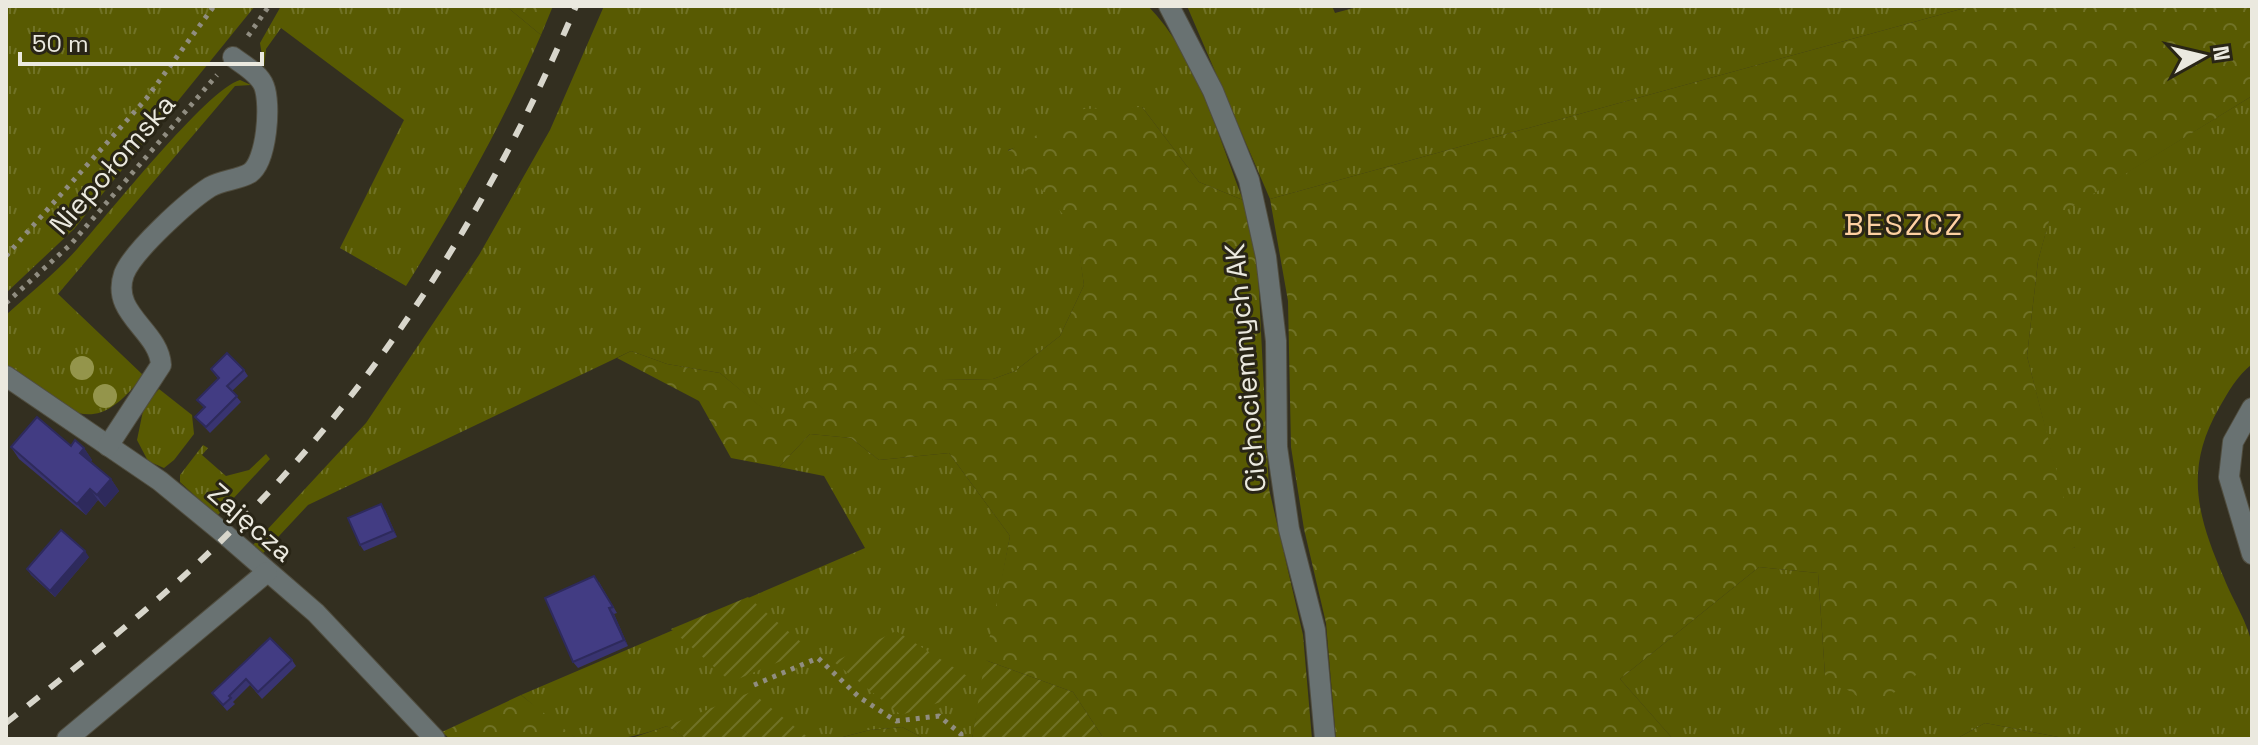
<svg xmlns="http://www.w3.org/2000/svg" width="2258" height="745" viewBox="0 0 2258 745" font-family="'Space Grotesk',sans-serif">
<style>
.grass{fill:url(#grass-tufts)}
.forest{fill:url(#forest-crowns)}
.garden{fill:url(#garden-furrows)}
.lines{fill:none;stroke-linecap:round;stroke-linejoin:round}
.minor-casing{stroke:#504d3f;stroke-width:22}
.path{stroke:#908d81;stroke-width:5;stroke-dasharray:4 6;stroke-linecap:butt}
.minor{stroke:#697272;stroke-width:20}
.rail{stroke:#d8d6cb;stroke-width:6;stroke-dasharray:14 14;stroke-linecap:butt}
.tree{fill:#94954b}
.wall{fill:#393471}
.shaded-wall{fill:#2e2a5c}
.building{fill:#423c83;stroke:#2e2a5c;stroke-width:2}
.labels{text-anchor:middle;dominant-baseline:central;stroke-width:6;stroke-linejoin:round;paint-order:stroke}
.street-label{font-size:28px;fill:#ebe9df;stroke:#292516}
.neighbourhood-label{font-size:30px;letter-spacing:2px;fill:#fed0a1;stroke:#292516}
</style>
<defs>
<pattern id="grass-tufts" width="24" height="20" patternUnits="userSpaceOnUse" patternTransform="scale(2)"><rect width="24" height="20" fill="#585a02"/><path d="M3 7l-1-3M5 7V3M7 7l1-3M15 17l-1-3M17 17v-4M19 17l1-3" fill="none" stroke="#707226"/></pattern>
<pattern id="forest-crowns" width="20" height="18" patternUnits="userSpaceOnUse" patternTransform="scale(2)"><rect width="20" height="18" fill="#585a02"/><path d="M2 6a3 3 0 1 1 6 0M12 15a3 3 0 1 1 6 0" fill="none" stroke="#707226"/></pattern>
<pattern id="garden-furrows" width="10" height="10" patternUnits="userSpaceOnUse" patternTransform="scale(2)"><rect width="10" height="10" fill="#585a02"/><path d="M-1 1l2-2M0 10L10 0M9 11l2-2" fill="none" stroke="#707226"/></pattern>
</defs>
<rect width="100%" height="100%" fill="#332f20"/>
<g class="grass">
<path d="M6 6H255L74 229 6 293Z"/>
<path d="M281 6H506L541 35C503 123 457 205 406 286L340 248 404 120 281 28 266 49 264 68 260 43Z"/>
<path d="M604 6H1148C1197 56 1218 136 1243 200L1199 182 1142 107 1008 150 1076 228 1084 285 1060 336 1015 371 993 379 943 380 864 345 776 420 720 373 667 364 631 351 308 505 251 566 242 557 366 423 479 255 550 130Z"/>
<path d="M1187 6H1332L1335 13 1361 6H1972L1270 199Z"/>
<path d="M240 80 251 85 235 86 58 294 143 375C91 446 63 407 6 366V315C30 293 57 272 78 248 107 216 207 89 240 80Z"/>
<path d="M2252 96V364C2236 377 2229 391 2219 408 2184 469 2197 516 2224 578 2232 599 2249 624 2252 646 2256 676 2252 709 2252 739H2069L1985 723 1956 739H1673L1620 679 1759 567 1818 573 1825 675 2075 547 2027 356 2038 261 2049 220Z"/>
<path d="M159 389 192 415 194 434 174 460 164 468 148 461 137 440 144 406Z"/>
<path d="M810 434 851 438 879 460 949 453 1010 536 972 739H925L902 727 870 730 835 739H687L667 726C639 736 605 745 575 737 557 730 537 707 521 695L865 548 824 476 779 467Z"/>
<path d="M203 445 208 448 202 455 226 476 249 470 266 454 270 459 217 516 180 482V475Z"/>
</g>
<g class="forest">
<path d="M506 6H553L541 35Z"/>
<path d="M1972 6H2252V96L2049 221 2038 261 2027 356 2076 546 1875 708 1825 675 1818 573 1759 567 1620 679 1673 739H1336L1326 623 1304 529 1291 447 1288 301 1270 199Z"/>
<path d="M1142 107 1199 182 1243 200 1257 253 1269 489 1303 635 1312 739H1104L1073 692 985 660 1010 536 949 453 879 460 851 438 810 434 779 467 731 458 699 401 617 358 631 351 667 364 720 373 776 419 863 345 930 346 943 380 993 379 1015 371 1060 336 1084 285 1075 228 1008 151 1084 109Z"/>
<path d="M521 695 573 736 589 739H450L442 732Z"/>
<path d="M1985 723 2069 739H1956Z"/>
<path d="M667 726 687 739H629Z"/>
<path d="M902 727 925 739H835L870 730Z"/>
</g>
<g class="garden">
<path d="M748 597 809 649 731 682 671 629Z"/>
<path d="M896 631 967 676 959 696 901 715 834 662Z"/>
<path d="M985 660 1073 692 1104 739H972Z"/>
<path d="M751 692 810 739H687L667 726Z"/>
</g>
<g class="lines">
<g class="minor-casing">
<g id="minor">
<path d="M1169 6 1213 91 1249 180 1266 257 1276 341 1277 447 1289 529 1315 630 1325 739"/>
<path d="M6 376 160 481 227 536 316 613 435 739"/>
<path d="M2252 408 2233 442 2229 477 2252 554"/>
<path d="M108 446 161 365C159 330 110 314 124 274 133 251 188 201 210 187 222 180 238 180 250 173 267 161 271 104 264 86 259 73 243 65 233 57"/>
<path d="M67 739 267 572"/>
</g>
</g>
<g class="path">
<path d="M248 36 269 6"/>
<path d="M6 256 146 99 214 6"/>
<path d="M6 303 71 244 217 75"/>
<path d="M754 685 818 658 859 697 896 721 939 716 961 734V739"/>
</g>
<use href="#minor" class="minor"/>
<path class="rail" d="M6 723C82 662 159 603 228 534 382 382 492 204 576 6"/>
</g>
<g class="tree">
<circle cx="82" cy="368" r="12"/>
<circle cx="105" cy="396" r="12"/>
</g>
<g class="wall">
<path d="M211 369 244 370 248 376 232 391 241 402 210 433 195 417 204 408 197 400 218 379Z"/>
<path d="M71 446 84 448 92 460 90 462 111 479 119 491 105 507 98 500 86 515 19 459 11 447Z"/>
<path d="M385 510 397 537 364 551 360 545Z"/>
<path d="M89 557 55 597 31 575 27 569Z"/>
<path d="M599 582 617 613 614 614 628 646 578 668 573 662Z"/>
<path d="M292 660 296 666 262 699 250 685 233 702 235 704 227 711 212 693Z"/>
</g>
<g class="shaded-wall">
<path d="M84 448 92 460 88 465 80 453Z"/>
<path d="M111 479 119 491 105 507 97 495Z"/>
<path d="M90 489 98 500 86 515 77 504Z"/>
<path d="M381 504 385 510 397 537 393 531Z"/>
<path d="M85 551 89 557 55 597 50 591Z"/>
<path d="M609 608 614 614 628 646 624 640Z"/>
</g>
<g class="building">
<path d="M227 353 244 370 227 386 237 396 206 427 195 417 205 407 197 400 219 378 211 369Z"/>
<path d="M37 417 71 446 75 440 84 448 80 453 111 479 97 495 90 489 77 504 11 447Z"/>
<path d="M381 504 393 531 360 545 348 518Z"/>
<path d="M61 530 85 551 50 591 27 569Z"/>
<path d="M594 576 613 607 609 608 624 640 573 662 545 598Z"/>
<path d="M270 638 292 660 258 692 246 679 229 696 231 698 223 705 212 693Z"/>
</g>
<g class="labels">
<g class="street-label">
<text transform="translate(112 164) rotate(-49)">Niepołomska</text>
<text transform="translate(1245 368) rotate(-95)">Cichociemnych AK</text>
<text transform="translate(251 522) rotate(41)">Zajęcza</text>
</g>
<g class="neighbourhood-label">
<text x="1904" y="224">BESZCZ</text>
</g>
</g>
<rect width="2258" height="745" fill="none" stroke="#ebe9df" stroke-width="16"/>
<g transform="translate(2202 56) rotate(82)" stroke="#292516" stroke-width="6" paint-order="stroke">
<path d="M0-6L14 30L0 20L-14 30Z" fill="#ebe9df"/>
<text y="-12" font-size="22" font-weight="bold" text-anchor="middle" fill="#ebe9df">N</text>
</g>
<path d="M20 52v12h242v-12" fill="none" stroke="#ebe9df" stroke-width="4"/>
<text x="32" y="52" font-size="24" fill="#ebe9df" stroke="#292516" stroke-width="6" paint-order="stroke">50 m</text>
</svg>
